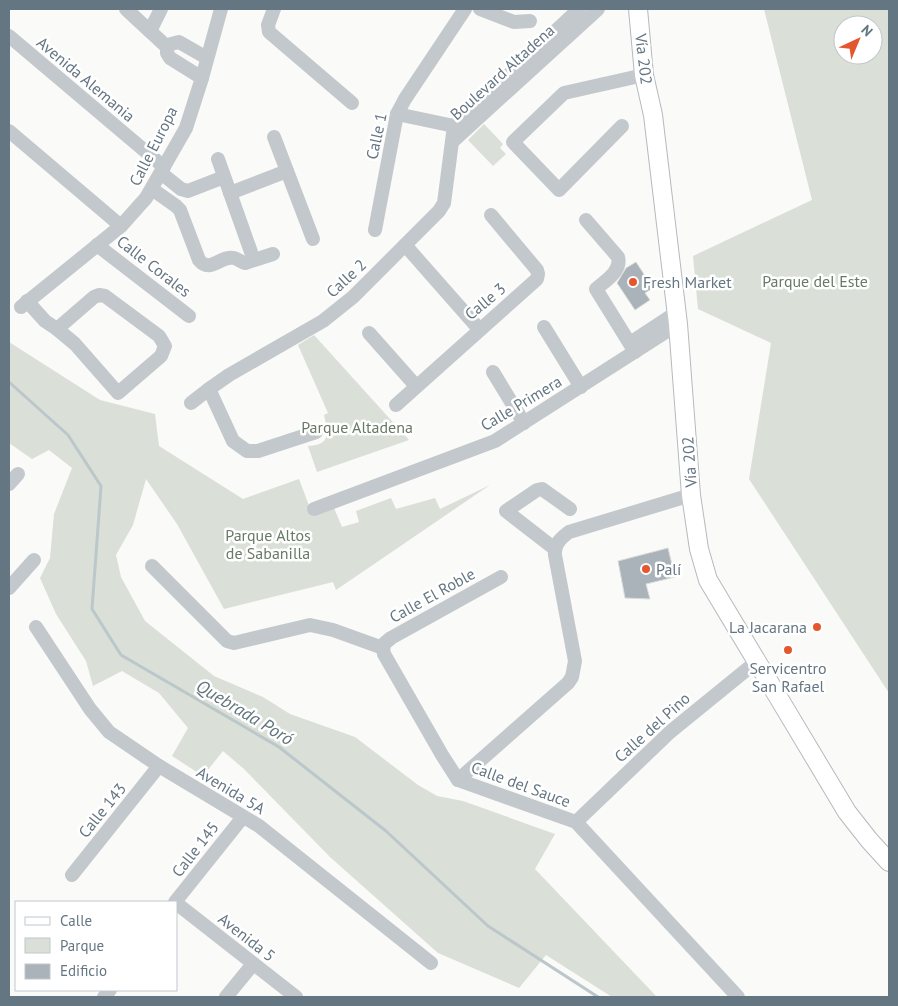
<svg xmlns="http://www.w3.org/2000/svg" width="898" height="1006" viewBox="0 0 898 1006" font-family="'PT Sans',sans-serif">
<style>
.green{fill:#dadfd7;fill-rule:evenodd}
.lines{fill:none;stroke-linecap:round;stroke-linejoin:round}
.stream{stroke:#bbc7cb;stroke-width:3}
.building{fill:#aab3b9;stroke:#dcdcda}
.major-casing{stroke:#b5babe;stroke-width:20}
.minor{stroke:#c3c8cc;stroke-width:14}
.major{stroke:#fff;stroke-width:18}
.poi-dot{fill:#e4572e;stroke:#fff;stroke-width:2}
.labels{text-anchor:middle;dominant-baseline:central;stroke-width:5;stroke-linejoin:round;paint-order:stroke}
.street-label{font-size:16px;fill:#657683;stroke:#fff}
.park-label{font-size:16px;fill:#687a64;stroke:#fff}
.poi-label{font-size:16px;fill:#657683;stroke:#fff;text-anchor:start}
.water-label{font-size:18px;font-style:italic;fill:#60757c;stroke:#fff}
</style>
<rect width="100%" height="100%" fill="#fafaf8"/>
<g class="green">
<path d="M764 9H889V693L749 479 771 343 698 309 693 256 812 200ZM843 25H873V55H843Z"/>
<path d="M484 124 503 144 500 148 506 154 493 166 468 140Z"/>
<path d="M314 335 409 440 317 472 308 446C332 445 328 432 324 415L328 413 298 345Z"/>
<path d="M9 342 100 400 155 414 159 446 243 499 299 479 313 516 334 508 342 527 359 522 356 511 391 498 396 509 435 498 440 509 490 485 336 590 333 582 224 609 177 524 146 479 133 525 116 555 121 577 145 621 214 676 263 697 290 714 355 737 418 785 437 796 463 801 555 834 535 869 657 997H612L546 955 519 988 438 953 330 857 244 769 223 751 203 776 172 756 188 728 159 693 122 671 93 686 86 661 56 614 40 578 50 558 54 514 72 468 49 450 32 459 9 443Z"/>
</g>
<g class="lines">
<path class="stream" d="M9 382 68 435 101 486 92 609 121 655 279 747 386 831 488 926 598 997"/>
</g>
<g class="building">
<path d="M636 262 653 288 645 293 650 300 635 310 617 283 626 268Z"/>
<path d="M668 548 675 577 646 584 650 599 625 598 618 561Z"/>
</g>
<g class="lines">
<g class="major-casing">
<path id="major" d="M638 9 644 75 653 115 678 324 691 495 699 549 708 580 847 812 869 840 889 862"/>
</g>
<g class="minor">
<path d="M126 9 167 47V53L170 58 202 78"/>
<path d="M274 9 268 25 269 32 352 103"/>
<path d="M480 9 514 22 530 21"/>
<path d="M150 31 161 9"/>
<path d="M9 36 164 167"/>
<path d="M167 47 171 44 179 42 207 58"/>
<path d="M397 114 454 126"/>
<path d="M454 126 579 9"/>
<path d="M622 126 559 190 513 142 564 93 644 75"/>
<path d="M9 131 121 226"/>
<path d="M274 137 313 239"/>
<path d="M453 141 598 9"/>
<path d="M218 159 251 252"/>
<path d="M161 173 181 189 188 191 224 177"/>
<path d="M152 189 176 206 180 210 199 260C210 274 221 255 234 258 238 259 241 262 245 263L273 254"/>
<path d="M230 193 287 171"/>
<path d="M586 220 618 257C622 271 605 281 596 289L635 352"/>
<path d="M375 230 397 114 405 99 465 9"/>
<path d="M97 245 189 316"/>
<path d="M405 245 479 329"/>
<path d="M99 295 105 296 159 336 165 346 161 356 118 393 75 344 57 329 94 297Z"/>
<path d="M27 301 45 321 57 329"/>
<path d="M21 307 121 226 146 198 186 128 202 78 221 9"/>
<path d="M544 327 581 387"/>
<path d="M369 333 416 386"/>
<path d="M630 343 677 312"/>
<path d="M493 372 524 423"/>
<path d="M209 389 233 441 247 451H258L316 432"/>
<path d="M191 403 209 389 229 375 323 321 353 297 439 211 444 203 454 126"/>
<path d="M396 405 537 279 538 274 537 270 491 215"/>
<path d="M9 484 18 474"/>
<path d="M314 509 495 441 678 324"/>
<path d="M555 549 506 511 537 490 542 489 570 509"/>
<path d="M152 566 227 641 234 643 310 625 333 630 383 648"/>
<path d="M9 588 34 560"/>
<path d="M36 627 90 709 109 732 159 766 259 826 431 963"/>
<path d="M383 648 384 654 442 755 458 780 576 822 738 997"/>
<path d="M383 648 385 643 391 638 501 577"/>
<path d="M458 780 568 683 572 677 575 661 555 555C554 544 561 538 569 532L691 495"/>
<path d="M576 822 670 732 756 662"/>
<path d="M72 875 159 766"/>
<path d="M175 902 243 817"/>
<path d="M176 903 296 997"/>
<path d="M104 997 110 990"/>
<path d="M226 997 253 964"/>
</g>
<use href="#major" class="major"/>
</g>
<g class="poi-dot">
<circle cx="633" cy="282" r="5"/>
<circle cx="646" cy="569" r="5"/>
<circle cx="817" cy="627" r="5"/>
<circle cx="788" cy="650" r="5"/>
</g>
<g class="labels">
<g class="street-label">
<text transform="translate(644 59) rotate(83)">Vía 202</text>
<text transform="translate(502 72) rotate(-42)">Boulevard Altadena</text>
<text transform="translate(86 79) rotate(40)">Avenida Alemania</text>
<text transform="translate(376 136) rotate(-78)">Calle 1</text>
<text transform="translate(153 146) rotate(-63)">Calle Europa</text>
<text transform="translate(154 266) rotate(38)">Calle Corales</text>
<text transform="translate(346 278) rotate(-43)">Calle 2</text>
<text transform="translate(485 301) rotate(-40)">Calle 3</text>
<text transform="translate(521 403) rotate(-31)">Calle Primera</text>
<text transform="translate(689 462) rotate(-94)">Vía 202</text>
<text transform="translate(432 595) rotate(-29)">Calle El Roble</text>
<text transform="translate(652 727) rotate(-42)">Calle del Pino</text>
<text transform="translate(521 784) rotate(20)">Calle del Sauce</text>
<text transform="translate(231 790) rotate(31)">Avenida 5A</text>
<text transform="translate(102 810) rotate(-51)">Calle 143</text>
<text transform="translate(195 849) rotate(-52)">Calle 145</text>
<text transform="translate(247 937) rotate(38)">Avenida 5</text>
</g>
<g class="park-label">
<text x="815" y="281">Parque del Este</text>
<text x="357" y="427">Parque Altadena</text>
<text x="268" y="535">Parque Altos<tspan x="268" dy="18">de Sabanilla</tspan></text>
</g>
<g class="poi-label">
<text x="643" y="282">Fresh Market</text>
<text x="656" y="569">Palí</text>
<text x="807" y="627" text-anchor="end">La Jacarana</text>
<text x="788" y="668" text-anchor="middle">Servicentro<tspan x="788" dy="18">San Rafael</tspan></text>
</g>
<g class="water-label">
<text transform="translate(245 712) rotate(31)">Quebrada Poró</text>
</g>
</g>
<rect width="898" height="1006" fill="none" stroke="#657683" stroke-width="20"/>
<rect x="15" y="901" width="162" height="90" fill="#ffffff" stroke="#c1c8cd"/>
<rect x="25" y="917" width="25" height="8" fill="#ffffff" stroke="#c1c8cd"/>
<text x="60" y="926" font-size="15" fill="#657683">Calle</text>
<rect x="25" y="938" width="25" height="15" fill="#dadfd7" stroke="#c1c8cd"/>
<text x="60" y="951" font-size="15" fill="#657683">Parque</text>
<rect x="25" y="964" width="25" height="15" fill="#aab3b9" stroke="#c1c8cd"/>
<text x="60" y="976" font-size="15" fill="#657683">Edificio</text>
<g transform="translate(858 40) rotate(44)"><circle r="24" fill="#ffffff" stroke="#c1c8cd"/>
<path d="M0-4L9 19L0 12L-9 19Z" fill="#e4572e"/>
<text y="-8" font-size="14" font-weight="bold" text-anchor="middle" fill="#657683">N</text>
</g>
</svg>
